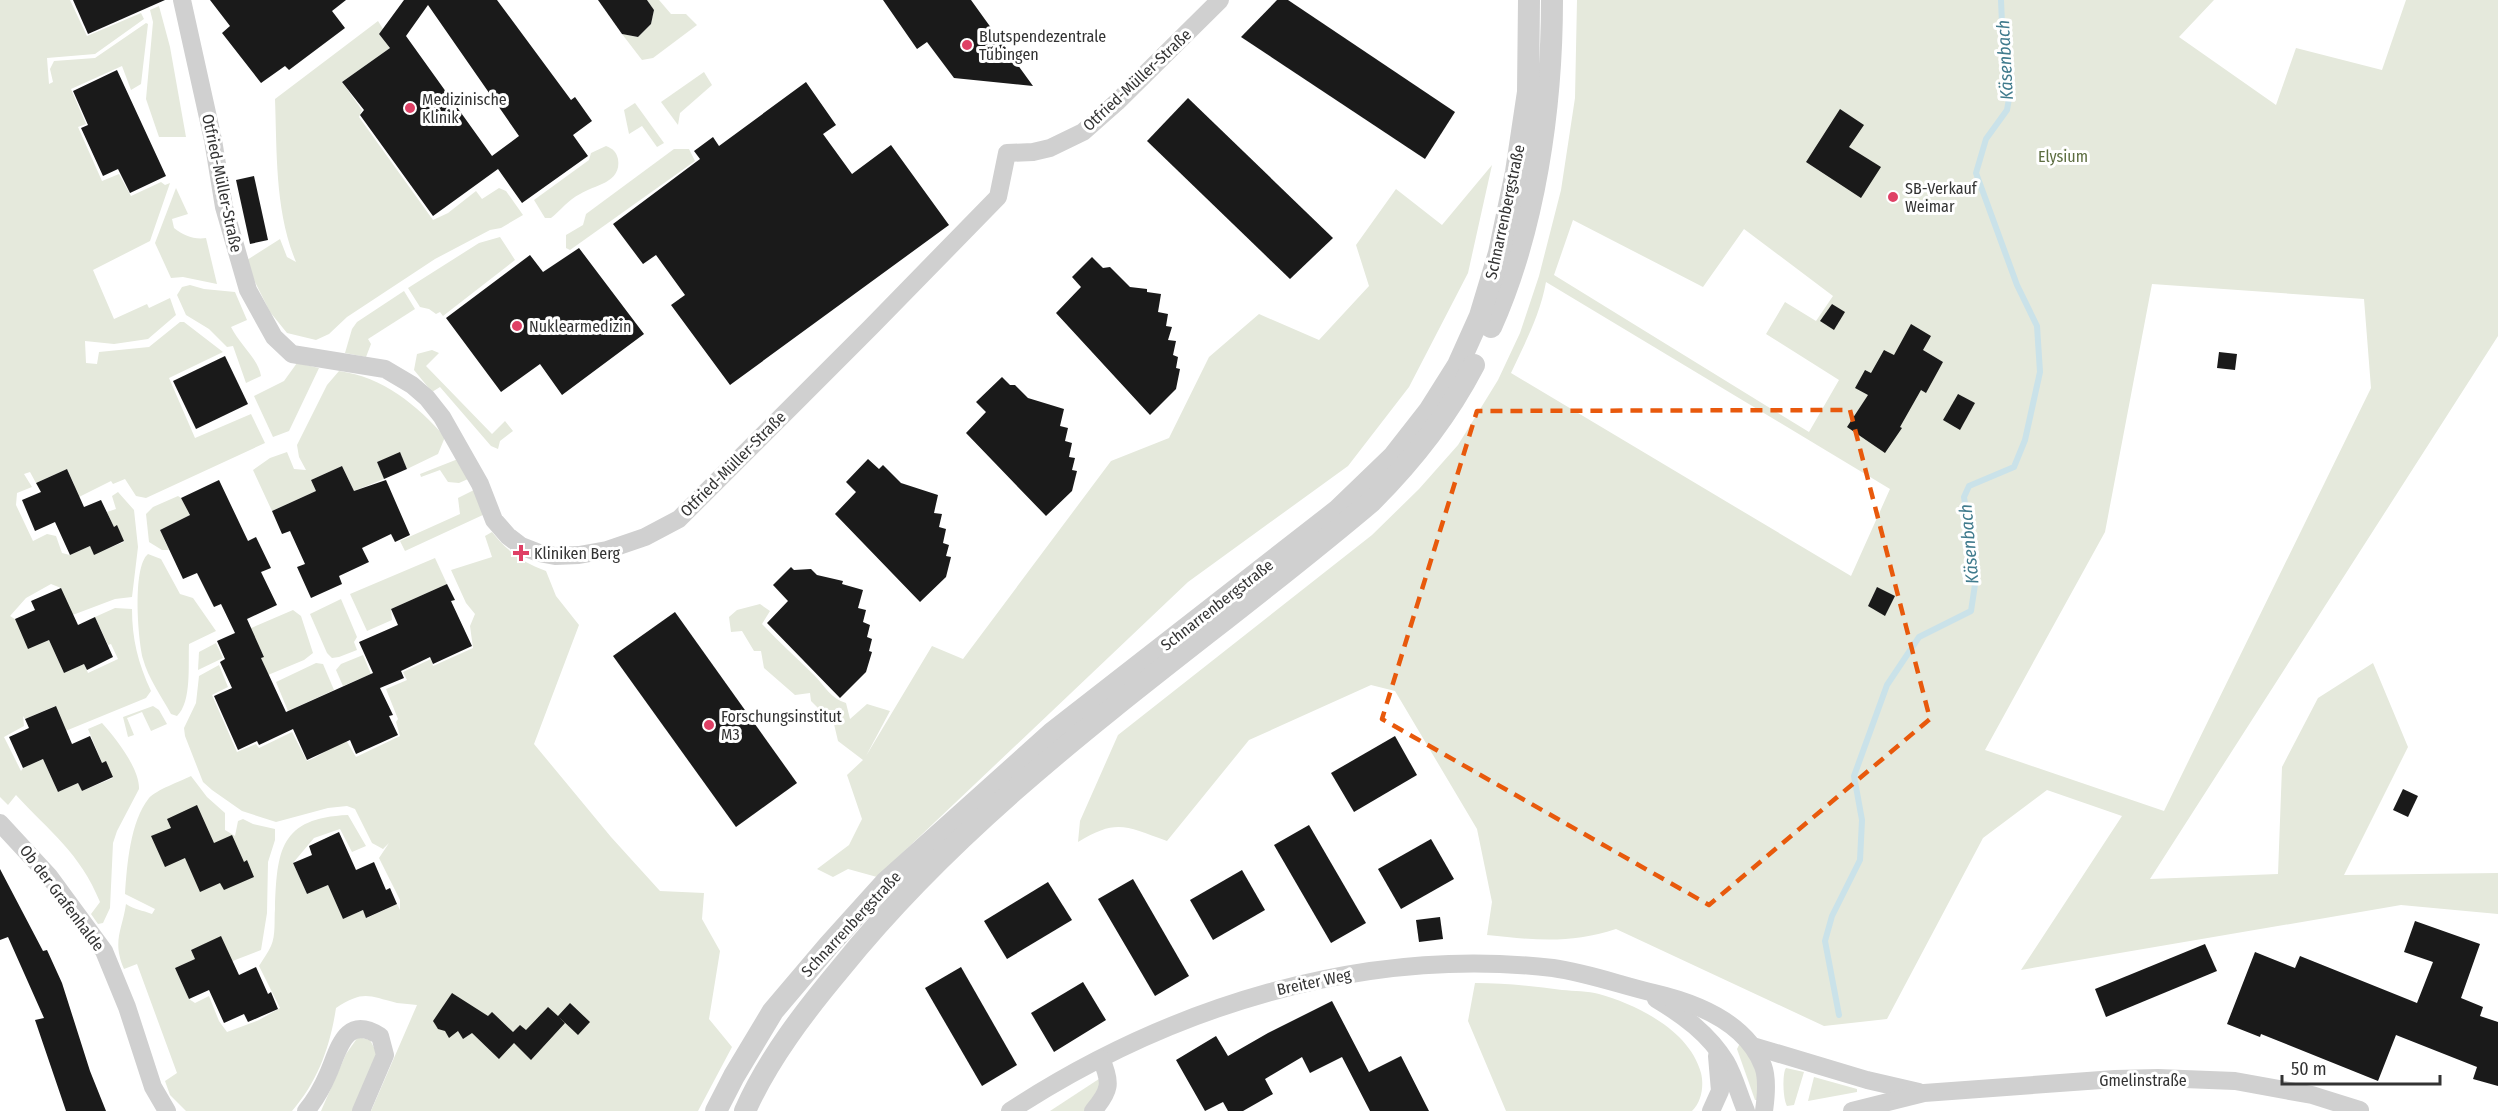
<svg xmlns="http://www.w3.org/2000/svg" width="2498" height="1111" viewBox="0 0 2498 1111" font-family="'Fira Sans Condensed',sans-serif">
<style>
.green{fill:#e5e9dc;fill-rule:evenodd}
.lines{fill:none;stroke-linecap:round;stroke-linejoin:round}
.stream{stroke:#cae2e9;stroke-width:6}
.building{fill:#1a1a1a;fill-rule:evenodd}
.minor{stroke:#d0d0d0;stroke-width:18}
.tertiary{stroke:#d0d0d0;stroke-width:22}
.marked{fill:none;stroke:#e8590c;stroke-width:4.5;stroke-dasharray:12 8;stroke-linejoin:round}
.poi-dot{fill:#df4065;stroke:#fff;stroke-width:2}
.labels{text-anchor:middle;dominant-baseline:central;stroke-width:6;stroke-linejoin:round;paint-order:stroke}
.poi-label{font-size:16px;fill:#333;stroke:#fff;text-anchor:start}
.street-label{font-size:16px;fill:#333;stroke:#fff}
.park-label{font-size:16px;fill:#5d6e41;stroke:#fff}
.water-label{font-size:18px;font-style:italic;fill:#407b8d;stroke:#fff}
</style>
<rect width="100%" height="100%" fill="#fff"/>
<g class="green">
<path d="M0 0H70L87 36 141 13 144 19 95 54 47 58 49 84 53 82 50 69 54 61 95 58 146 23 148 24 141 84 131 90 122 66 71 89 86 124 78 127 102 181 119 174 131 196 161 182 165 185 170 183 150 241 93 270 114 319 147 304 149 308 170 298 176 315 148 339 114 344 85 341 86 363 97 364 99 352 149 347 180 322H184L223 352 169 378 195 438 251 414 265 443 146 498 136 496 125 479 113 484 111 481 77 498 74 484 67 469 36 483 30 472 24 474 32 487 17 493 16 505 33 541 47 534 56 536 62 553 70 555 90 546 94 554 124 542 117 526 114 527 107 512 116 509 112 496 118 492 134 510 138 547 132 597 115 599 70 616 61 588 51 584 26 598 10 616 49 640 64 673 84 664 88 673 118 659 111 644 108 645 95 617 115 608 132 609C132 639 138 663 151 691L146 698 63 732 62 721 55 706 25 719 23 716 24 726 4 737 21 771 23 768 43 759 58 792 78 783 82 791 113 778 106 762 102 763 88 729 102 723C115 737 140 769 139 789L117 831 113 843 110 908 103 923 98 924 91 914 100 902C80 853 50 832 16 795L8 805 0 797Z"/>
<path d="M647 0H659L671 14H686L697 25 653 58 642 60 622 34 638 37 651 24 654 10Z"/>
<path d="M1577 0H2214L2179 37 2276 105 2296 48 2382 70 2406 0H2498V336L2150 879 2278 874 2282 767 2318 698 2373 663 2408 747 2344 875 2498 873V914L2401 905 2021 970 2122 816 2047 790 1983 838 1887 1019 1824 1026 1616 929C1570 944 1535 940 1487 935L1492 902 1477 829 1395 691 1371 685 1249 740 1167 841C1126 827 1118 818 1078 842L1080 821 1118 735 1372 535 1419 489 1458 445 1498 380 1520 333 1539 276 1561 190 1575 98ZM1573 220 1703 287 1744 229 1833 296 1816 321 1785 302 1766 334 1839 380 1809 432 1554 275ZM1546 282 1890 489 1851 576 1511 373C1525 343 1540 315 1546 282ZM2152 284 2364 299 2371 388 2164 811 1985 750 2105 532Z"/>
<path d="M159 6 170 47 186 137H159L146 99 153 22 150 10Z"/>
<path d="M378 21 383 29 379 34 390 48 342 82 362 110 359 117 433 220 448 213 476 191 482 199 499 188 506 191 523 215 501 228 490 230 435 259 347 317 329 334 316 340 287 333 270 312 252 276 247 260 280 239 287 257 296 262C275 211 277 154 275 99Z"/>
<path d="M704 72 712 85 680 113 678 125 661 102Z"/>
<path d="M635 103 664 143 657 147 642 126 629 134 624 110Z"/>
<path d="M606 146C613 149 616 151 618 159 622 183 594 185 580 194 569 199 560 211 551 218H545L534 200 589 160 591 153Z"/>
<path d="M674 149H689L695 161 570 250 566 248V235L583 225 586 214Z"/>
<path d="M1492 165 1468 273 1409 387 1348 466 1188 582 877 877 848 869 833 877 817 869 849 845 862 819 847 775 863 760 838 741 834 724 811 701 810 693 795 695 764 668 761 651H754L742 631 731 632 729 617 737 610 760 604 770 611 762 624C779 642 797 658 814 675 825 686 831 699 846 703L850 719 867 704 890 711 866 756 932 646 963 659 1111 461 1169 438 1209 357 1259 314 1319 340 1369 286 1356 245 1396 189 1442 225Z"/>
<path d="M176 188 188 214 172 219 174 228C183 235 194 240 206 238L217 284 183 277 171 278 155 243Z"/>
<path d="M500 237 515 260 443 316 440 312 436 314 429 309 420 307 408 288 479 243Z"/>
<path d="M190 285 204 289 235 292 247 320 231 327C240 345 259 360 261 376L246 383 233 346 227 347 209 329 186 315 177 295 182 287Z"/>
<path d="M404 291 415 309 368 339 371 344 366 357 345 353 352 329 357 322Z"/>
<path d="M432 350 439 353 426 366 492 434 505 421 513 431 500 441 498 449 491 446 440 387 432 392 414 370 417 354Z"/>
<path d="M297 363 319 368 289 431 273 437 254 396 284 381Z"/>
<path d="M339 371C383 377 417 405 445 437L438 454 407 469 400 453 377 462 384 479 354 491 342 466 311 480 316 491 272 511 253 470 270 458 287 452 294 469 306 470 299 457 297 445 327 385Z"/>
<path d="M458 459 468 479 459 483 448 482 440 470 421 477 420 474Z"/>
<path d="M474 490 485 514 405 551 400 541 460 514 458 498Z"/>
<path d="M178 496 181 498 190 515 160 530 169 550H162L149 542 146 514 153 507Z"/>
<path d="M492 532C507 551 522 562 546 571L556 596 579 625 534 744 611 837 660 891 704 893 702 919 720 951 709 1019 732 1047 698 1111H371L417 1005C411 1004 404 1004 397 1003 368 996 364 990 336 1008 330 1047 318 1081 292 1111H186L170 1095 165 1081 177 1073 137 964 124 969C112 941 122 931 126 904 135 910 142 910 152 914L155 909 125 894C127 865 130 822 149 798 156 790 181 781 191 776L207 797 225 813V830L235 836 238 821 243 819 253 824 275 829V840L268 862 267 913 261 950 230 962 228 952 221 937 191 950 195 959 175 968 189 999 195 1003 209 996 219 1021 227 1032 259 1020 280 1008 259 966C263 959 268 953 271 946 276 935 274 920 275 909 277 850 280 818 348 815L366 846 352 852 340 829 314 838 293 863 307 894 328 885 343 919 363 910 367 918 397 904 400 910V900L379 858 389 843 383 849 372 843 355 809 347 806 328 808 276 822 242 811 212 790 203 782 185 736 184 728 196 703 199 676 219 665 228 687 212 695 237 752 256 744 259 748 292 732 307 761C321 756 331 746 346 740L356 757 400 736 396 722 398 719 386 689 407 680 403 672 431 659 433 666 473 648 470 626 475 614 466 603 451 570 492 557 485 536Z"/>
<path d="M148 554 161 559 180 594 193 598 216 631 189 644C188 664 192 702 177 716L171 714C162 697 148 678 143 659 138 640 132 567 148 554Z"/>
<path d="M435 558 447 584 391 609 392 620 367 631 350 594Z"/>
<path d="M341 599 357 637 354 642 357 650 339 657 332 658 327 653 310 614Z"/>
<path d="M293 610 301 616 313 653 304 660 268 675 261 658 264 656 249 629Z"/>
<path d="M216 643 223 658 198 670 199 652Z"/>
<path d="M363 655 371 674 343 686 336 670 341 664Z"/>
<path d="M316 663 323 664 334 690 288 711 276 682Z"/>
<path d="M153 706 159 710 167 724 151 731 142 712 127 718 134 735 128 737 123 717Z"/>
<path d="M1475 983C1504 983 1533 986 1562 990 1574 991 1588 991 1599 994 1638 1005 1690 1031 1701 1073 1704 1085 1702 1102 1692 1111H1506L1468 1021Z"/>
<path d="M358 1037 370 1040 377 1053 353 1111H321L346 1054Z"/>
<path d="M1740 1043C1755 1064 1760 1073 1758 1100H1755L1737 1049Z"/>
<path d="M1786 1068 1804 1072 1794 1105 1787 1106C1783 1100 1782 1073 1786 1068Z"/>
<path d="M1105 1075 1087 1111H1050Z"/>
<path d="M1814 1077 1857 1089V1092L1808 1101Z"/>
</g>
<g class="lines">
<path class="stream" d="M1839 1015 1825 941 1832 916 1860 860 1862 820 1854 776 1887 685 1919 637 1971 611 1976 578 1964 497 1969 486 2014 467 2025 440 2040 372 2037 326 2017 285 1976 173 1986 139 2007 110 2010 93 2003 46 2001 0"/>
</g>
<g class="building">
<path d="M73 0H165L88 34Z"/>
<path d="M210 0H346L332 11 345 28 289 70 285 66 261 83 222 33 230 26Z"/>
<path d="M404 0H497L571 100 575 97 592 121 573 135 588 156 522 203 498 169 433 216 360 115 364 110 342 82 390 48 379 34ZM428 5 519 136 492 156 406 36Z"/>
<path d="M598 0H647L654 10 651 24 638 37 622 34Z"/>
<path d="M883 0H971L1033 86 954 78 927 42 917 49Z"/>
<path d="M1277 0H1288L1455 112 1425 159 1241 37Z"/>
<path d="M117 70 166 176 130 193 118 169 103 176 81 128 88 125 73 91Z"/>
<path d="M806 82 836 125 823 134 852 174 891 145 949 225 730 385 671 305 685 295 656 255 643 264 613 224 700 159 694 151 713 137 719 146Z"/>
<path d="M1188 98 1333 238 1290 279 1147 141Z"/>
<path d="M1840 109 1864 125 1849 147 1881 167 1861 198 1806 162Z"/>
<path d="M254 176 268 240 250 244 236 180Z"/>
<path d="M579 248 644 334 562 395 540 364 501 392 446 318 530 255 543 272Z"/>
<path d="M1092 257 1103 268 1110 267 1130 287 1147 289V292L1161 294 1158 312 1168 314 1166 326 1172 327 1168 340 1176 341 1173 355 1178 357 1176 368 1180 369 1176 389 1150 415 1056 313 1081 287 1072 277Z"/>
<path d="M1832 304 1845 312 1834 330 1820 321Z"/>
<path d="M1911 324 1931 336 1923 350 1943 362 1926 393 1921 390 1900 427 1902 428 1885 453 1847 427 1868 395 1855 388 1865 370 1871 373 1884 350 1894 355Z"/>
<path d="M2219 352 2237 354 2235 370 2217 368Z"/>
<path d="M225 356 248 404 196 429 173 381Z"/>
<path d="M1002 377 1010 385H1015L1028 398 1064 409 1060 426 1068 428 1065 441 1072 443 1069 457 1075 458 1072 470 1077 471 1072 491 1046 516 966 433 986 412 976 402Z"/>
<path d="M1958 394 1975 403 1960 430 1943 420Z"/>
<path d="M400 452 407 469 384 479 377 462Z"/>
<path d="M868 459 879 469 883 465 901 483 938 495 934 513 942 514 939 527 946 529 943 543 949 545 946 556 951 557 946 577 920 602 835 514 856 492 846 482Z"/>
<path d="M342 466 354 491 386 480 410 535 395 542 391 534 362 548 369 562 339 576 342 584 311 598 297 567 305 564 290 531 282 534 272 511 316 491 311 480Z"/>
<path d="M67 469 84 507 101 500 114 527 117 525 124 541 94 555 90 546 70 555 55 522 35 531 22 500 41 492 36 483Z"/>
<path d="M219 480 248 541 256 537 271 568 261 572 277 605 247 619 264 657 261 658 286 712 373 673 359 642 398 625 391 609 447 584 455 600 451 601 472 646 433 664 430 657 401 671 404 678 380 688 393 715 389 716 398 735 356 754 350 740 307 760 293 729 259 745 257 741 238 750 214 696 232 688 220 662 225 659 217 641 235 633 221 604 214 607 197 573 183 579 160 530 190 515 181 498Z"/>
<path d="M791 567 794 570 811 569 817 575 843 581 842 584 863 590 858 608 866 610 863 622 870 625 867 637 872 639 869 651 872 652 866 672 840 698 767 623 788 601 773 585Z"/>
<path d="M1877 587 1895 596 1885 616 1868 606Z"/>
<path d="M61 588 78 625 95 617 113 657 87 670 84 664 64 673 49 640 28 649 15 619 35 610 31 601Z"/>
<path d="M675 612 797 783 736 827 613 656Z"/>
<path d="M56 706 72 744 90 736 102 763 106 761 113 777 82 791 78 783 58 792 43 759 23 768 9 737 29 728 25 719Z"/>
<path d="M1395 736 1417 775 1354 812 1331 773Z"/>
<path d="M2403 789 2418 796 2408 817 2393 810Z"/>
<path d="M197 805 214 843 232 835 244 862 247 860 254 877 224 890 220 883 200 892 185 858 165 867 151 836 171 828 167 819Z"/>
<path d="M1309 825 1366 923 1331 943 1274 845Z"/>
<path d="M339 832 356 870 374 862 386 890 390 888 397 904 366 918 363 910 343 919 328 885 307 894 293 863 312 855 309 846Z"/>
<path d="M1431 839 1454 879 1401 909 1378 869Z"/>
<path d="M0 869 43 951 47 950 62 983 90 1071 106 1111H66L35 1020 44 1018 8 937 0 940Z"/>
<path d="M1242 870 1265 910 1213 940 1190 900Z"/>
<path d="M1133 879 1189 976 1155 996 1098 899Z"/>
<path d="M1048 882 1072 920 1007 959 984 921Z"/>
<path d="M1440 917 1443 939 1419 942 1416 920Z"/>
<path d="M2415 921 2480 944 2461 998 2483 1007 2480 1016 2498 1022V1086L2473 1079 2477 1067 2396 1035 2378 1081 2261 1034 2260 1037 2227 1024 2255 952 2295 968 2300 956 2417 1003 2433 962 2404 952Z"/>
<path d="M221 936 239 975 256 967 268 994 271 992 278 1009 248 1022 244 1014 224 1023 209 990 189 999 175 968 195 959 191 950Z"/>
<path d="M2205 944 2217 971 2106 1017 2095 989Z"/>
<path d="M961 967 1017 1065 982 1086 925 988Z"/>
<path d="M1083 982 1106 1020 1054 1052 1031 1013Z"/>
<path d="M452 993 488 1016 492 1012 513 1032 520 1025 526 1030 548 1007 558 1016 570 1003 590 1022 578 1035 559 1017 565 1023 531 1060 514 1043 499 1059 472 1033 463 1039 458 1031 449 1038 445 1031 438 1029 433 1021Z"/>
<path d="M1332 1001 1369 1072 1401 1056 1429 1111H1370L1342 1057 1310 1073 1302 1057 1265 1079 1273 1094 1243 1111H1228L1223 1102 1205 1111 1176 1060 1216 1036 1228 1056 1268 1033Z"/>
</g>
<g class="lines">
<g class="minor">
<path d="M182 0 213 140 224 207 248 290 274 337 292 354 385 369 412 385 427 398 442 417 480 484 494 520 508 536 521 546 539 553 555 556 579 555 607 550 645 537 679 519 871 327 998 197 1007 153 1033 152 1050 148 1083 132 1117 102 1220 0"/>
<path d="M0 823 49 876 104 951 127 1007 153 1087 167 1111"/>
<path d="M1656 999C1683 1015 1709 1034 1726 1062 1735 1078 1739 1095 1746 1111"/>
<path d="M1753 1046 1867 1080 1919 1092"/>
<path d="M306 1111C316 1099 322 1088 328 1074 339 1049 345 1014 380 1036L385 1055 361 1111"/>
<path d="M1010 1111C1169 1007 1362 946 1553 968 1588 973 1620 985 1654 993 1697 1003 1746 1022 1763 1066 1768 1079 1766 1097 1764 1111"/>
<path d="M1093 1111C1110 1091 1112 1083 1101 1059"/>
<path d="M1711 1111 1720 1091 1717 1056"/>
<path d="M1852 1111 1924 1093 2115 1079 2158 1078 2235 1081 2312 1095 2360 1110"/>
</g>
<g class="tertiary">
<path d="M1491 327C1535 229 1552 107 1552 0"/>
<path d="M716 1111 734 1076 773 1011 829 945 885 883 1052 733 1338 510 1393 457 1429 411 1458 365 1480 316 1499 253 1516 172 1528 92 1529 0"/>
<path d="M745 1111C768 1059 805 1011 841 968 990 783 1193 653 1372 501 1413 460 1447 417 1474 365"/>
</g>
</g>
<path class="marked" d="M1850 410 1930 719 1709 905 1382 719 1477 411Z"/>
<g class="poi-dot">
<circle cx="967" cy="45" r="6"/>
<circle cx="410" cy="108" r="6"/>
<circle cx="1893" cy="197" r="6"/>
<circle cx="517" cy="326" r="6"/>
<path d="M518 544h6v6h6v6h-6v6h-6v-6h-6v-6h6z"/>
<circle cx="709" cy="725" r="6"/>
</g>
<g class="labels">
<g class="poi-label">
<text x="979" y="36">Blutspendezentrale<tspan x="979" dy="18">Tübingen</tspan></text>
<text x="422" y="99">Medizinische<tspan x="422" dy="18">Klinik</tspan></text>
<text x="1905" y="188">SB-Verkauf<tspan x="1905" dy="18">Weimar</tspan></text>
<text x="529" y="326">Nuklearmedizin</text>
<text x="534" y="553">Kliniken Berg</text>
<text x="721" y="716">Forschungsinstitut<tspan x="721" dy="18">M3</tspan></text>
</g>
<g class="street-label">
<text transform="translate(1137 80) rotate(-43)">Otfried-Müller-Straße</text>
<text transform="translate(222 183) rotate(78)">Otfried-Müller-Straße</text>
<text transform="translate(1505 212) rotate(-78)">Schnarrenbergstraße</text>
<text transform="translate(733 464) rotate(-45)">Otfried-Müller-Straße</text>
<text transform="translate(1217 605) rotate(-38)">Schnarrenbergstraße</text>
<text transform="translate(62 898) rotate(53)">Ob der Grafenhalde</text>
<text transform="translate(851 924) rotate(-47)">Schnarrenbergstraße</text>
<text transform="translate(1314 982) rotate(-12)">Breiter Weg</text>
<text x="2143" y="1080">Gmelinstraße</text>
</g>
<g class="park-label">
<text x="2063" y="156">Elysium</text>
</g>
<g class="water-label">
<text transform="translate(2005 60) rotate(-93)">Käsenbach</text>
<text transform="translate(1969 544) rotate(-95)">Käsenbach</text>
</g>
</g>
<path d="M2282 1075v9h158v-9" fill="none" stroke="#333333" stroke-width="3"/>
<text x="2291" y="1075" font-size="18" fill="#333333" stroke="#ffffff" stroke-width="4.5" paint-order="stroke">50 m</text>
</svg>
